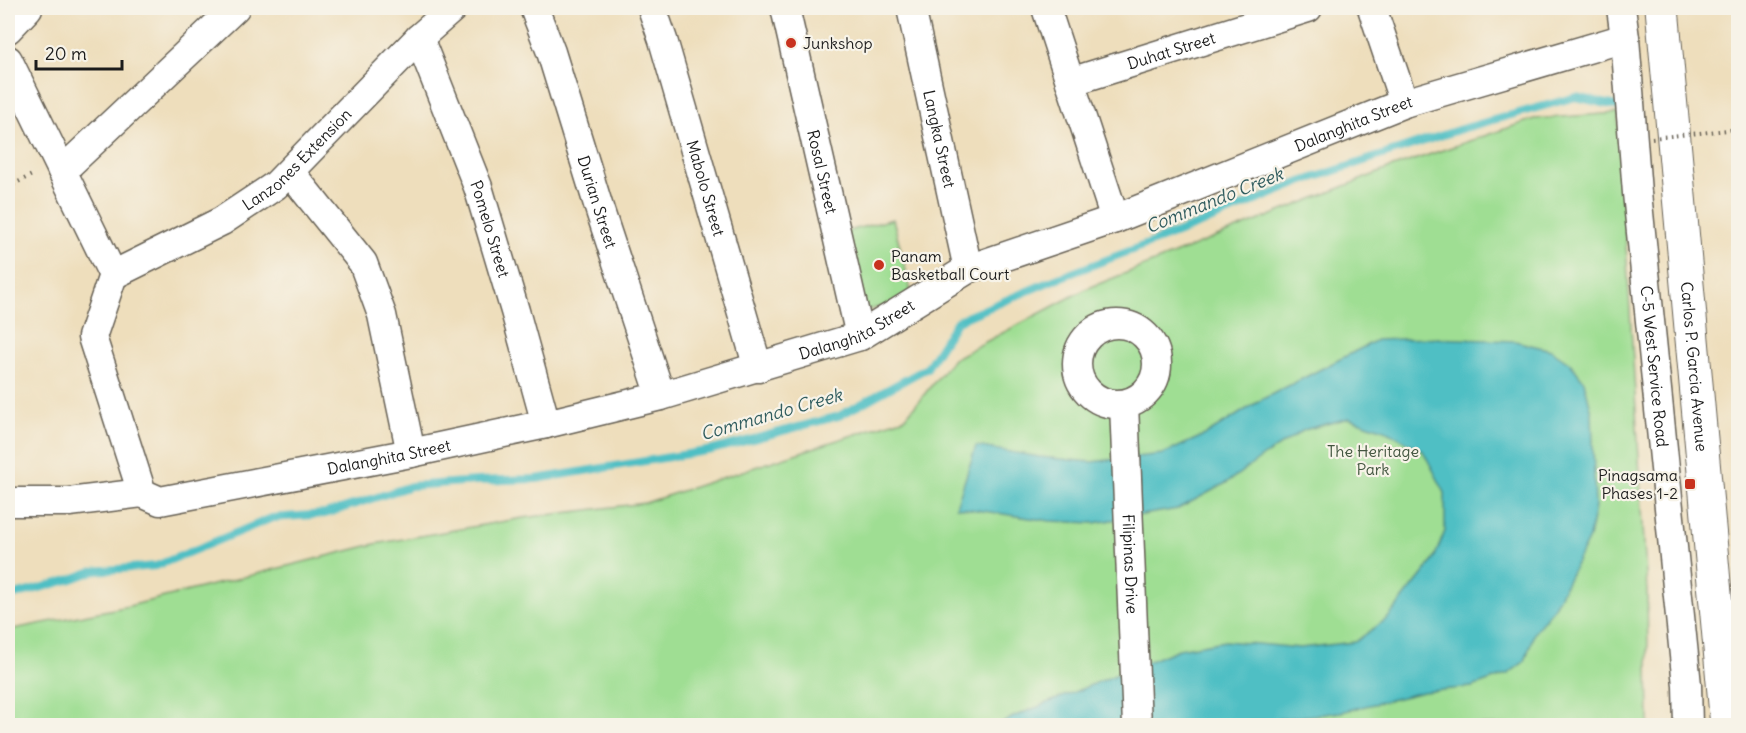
<svg xmlns="http://www.w3.org/2000/svg" width="1746" height="733" viewBox="0 0 1746 733" font-family="Delius,sans-serif">
<style>
.green{fill:#9fde93;stroke:#5e7d58;stroke-width:1.5}
.water{fill:#50bfc4;stroke:#366e70;stroke-width:1.5}
.lines{fill:none;stroke-linecap:round;stroke-linejoin:round}
.stream{stroke:#50bfc4;stroke-width:8}
.street-casing{stroke:#666054;stroke-width:31}
.primary-casing{stroke:#666054;stroke-width:35}
.path{stroke:#666054;stroke-width:4;stroke-dasharray:1.5 4.5;stroke-linecap:butt}
.street{stroke:#fff;stroke-width:28}
.primary{stroke:#fff;stroke-width:33}
.path-bridge{stroke:#666054;stroke-width:4;stroke-dasharray:1.5 4.5;stroke-linecap:butt}
.poi-dot{fill:#c8321e;stroke:#f7f3e8;stroke-width:2}
.labels{text-anchor:middle;dominant-baseline:central;stroke-width:4.5;stroke-linejoin:round;paint-order:stroke}
.poi-label{font-size:16px;fill:#1c1c1c;stroke:#f7f3e8;text-anchor:start}
.street-label{font-size:16px;fill:#1c1c1c;stroke:#f7f3e8}
.park-label{font-size:16px;fill:#435640;stroke:#f7f3e8}
.water-label{font-size:18px;font-style:italic;fill:#315d5f;stroke:#f7f3e8}
</style>
<rect width="100%" height="100%" fill="#f7f3e8"/>
<filter id="ink" filterUnits="userSpaceOnUse"><feTurbulence type="fractalNoise" baseFrequency=".0167" numOctaves="2"/><feDisplacementMap in="SourceGraphic" scale="12" xChannelSelector="R" yChannelSelector="G"/><feConvolveMatrix kernelMatrix="1 2 1 2 8 2 1 2 1" color-interpolation-filters="sRGB"/></filter>
<filter id="wash" filterUnits="userSpaceOnUse"><feTurbulence type="fractalNoise" baseFrequency=".008" numOctaves="4" result="noise"/><feDisplacementMap in="SourceGraphic" scale="24" xChannelSelector="R" yChannelSelector="G"/><feGaussianBlur stdDeviation="1.35" result="paint"/><feColorMatrix in="noise" values="0 0 0 0 0 0 0 0 0 0 0 0 0 0 0 0 0 1.4 0 .05"/><feComposite in="paint" operator="in"/></filter>
<g filter="url(#wash)">
<rect width="100%" height="100%" fill="#eedebc"/>
<g class="green">
<path d="M1618 113 1647 591 1649 725 8 726V630L129 606 375 544 523 518 645 503 905 418 953 359 1086 289 1393 167 1534 119Z"/>
<path d="M893 219 913 299 864 311 844 232Z"/>
</g>
<path class="water" d="M1430 338 1515 341 1551 350 1570 363 1584 381 1592 413 1595 507 1589 538 1554 607 1534 633 1525 661 1508 674 1472 687 1423 692 1341 712 1274 720 1192 726 999 725 1013 717 1179 649 1225 641 1300 648 1355 642 1388 618 1433 561 1445 531V493L1423 451 1387 431 1349 418 1304 430 1265 455 1226 483 1178 509 1094 523 1050 521 956 507 976 446 1040 457 1091 462 1163 454 1207 434 1261 400 1377 340Z"/>
<g class="lines">
<path class="stream" d="M8 597 72 579 93 571 156 566 272 518 325 514 411 486 476 481 536 479 712 450 839 416 927 368 957 321 1051 281 1200 224 1301 182 1461 129 1576 97 1625 108"/>
</g>
</g>
<g filter="url(#ink)">
<g class="lines">
<g class="street-casing">
<g id="street">
<path id="s1" d="M534 8 551 52 600 211 661 396"/>
<path id="s2" d="M652 8 663 40 758 368"/>
<path id="s3" d="M785 8 860 336"/>
<path id="s4" d="M911 8 968 269"/>
<path d="M1046 8 1115 219"/>
<path d="M1372 8 1404 103"/>
<path id="s5" d="M1621 8 1625 38 1637 193 1687 685 1688 726"/>
<path d="M8 29 28 8"/>
<path id="s6" d="M419 38 478 187 515 311 546 424"/>
<path d="M8 60 113 275"/>
<path id="s7" d="M1070 82 1308 8"/>
<path d="M62 171 235 8"/>
<path d="M290 172 363 263 382 315 411 453"/>
<path id="s8" d="M113 275 92 337 142 493 160 501 411 453 546 424 661 396 860 336 968 269 1115 219 1404 103 1625 38"/>
<path id="s9" d="M113 275 222 221 276 185 419 38 453 8"/>
<circle cx="1117" cy="364" r="40"/>
<path id="s10" d="M1124 404 1137 726"/>
<path d="M8 502H69L142 493"/>
</g>
</g>
<g class="primary-casing">
<g id="primary">
<path id="s11" d="M1662 8 1727 726"/>
</g>
</g>
<path class="path" d="M8 187 34 174"/>
<use href="#street" class="street"/>
<use href="#primary" class="primary"/>
<path class="path-bridge" d="M1652 138 1738 129"/>
</g>
</g>
<g class="poi-dot">
<circle cx="791" cy="43" r="6"/>
<circle cx="879" cy="265" r="6"/>
<rect x="1684" y="478" width="12" height="12" rx="3"/>
</g>
<g class="labels">
<g class="poi-label">
<text x="803" y="43">Junkshop</text>
<text x="891" y="256">Panam<tspan x="891" dy="18">Basketball Court</tspan></text>
<text x="1678" y="475" text-anchor="end">Pinagsama<tspan x="1678" dy="18">Phases 1-2</tspan></text>
</g>
<g class="street-label">
<text stroke="none"><textPath href="#s7" startOffset="106">Duhat Street</textPath></text>
<text stroke="none"><textPath href="#s8" startOffset="1508">Dalanghita Street</textPath></text>
<text stroke="none"><textPath href="#s4" startOffset="134">Langka Street</textPath></text>
<text stroke="none"><textPath href="#s9" startOffset="219">Lanzones Extension</textPath></text>
<text stroke="none"><textPath href="#s3" startOffset="168">Rosal Street</textPath></text>
<text stroke="none"><textPath href="#s2" startOffset="188">Mabolo Street</textPath></text>
<text stroke="none"><textPath href="#s1" startOffset="204">Durian Street</textPath></text>
<text stroke="none"><textPath href="#s6" startOffset="204">Pomelo Street</textPath></text>
<text stroke="none"><textPath href="#s8" startOffset="968">Dalanghita Street</textPath></text>
<text stroke="none"><textPath href="#s5" startOffset="360">C-5 West Service Road</textPath></text>
<text stroke="none"><textPath href="#s11" startOffset="360">Carlos P. Garcia Avenue</textPath></text>
<text stroke="none"><textPath href="#s8" startOffset="482">Dalanghita Street</textPath></text>
<text stroke="none"><textPath href="#s10" startOffset="160">Filipinas Drive</textPath></text>
</g>
<g class="park-label">
<text x="1373" y="451">The Heritage<tspan x="1373" dy="18">Park</tspan></text>
</g>
<g class="water-label">
<text transform="translate(1214 200) rotate(-22)">Commando Creek</text>
<text transform="translate(771 414) rotate(-16)">Commando Creek</text>
</g>
</g>
<rect width="1746" height="733" fill="none" stroke="#f7f3e8" stroke-width="30"/>
<path d="M36 60v9h86v-9" fill="none" stroke="#1c1c1c" stroke-width="3"/>
<text x="45" y="60" font-size="18" fill="#1c1c1c" stroke="#f7f3e8" stroke-width="4.5" paint-order="stroke">20 m</text>
</svg>
